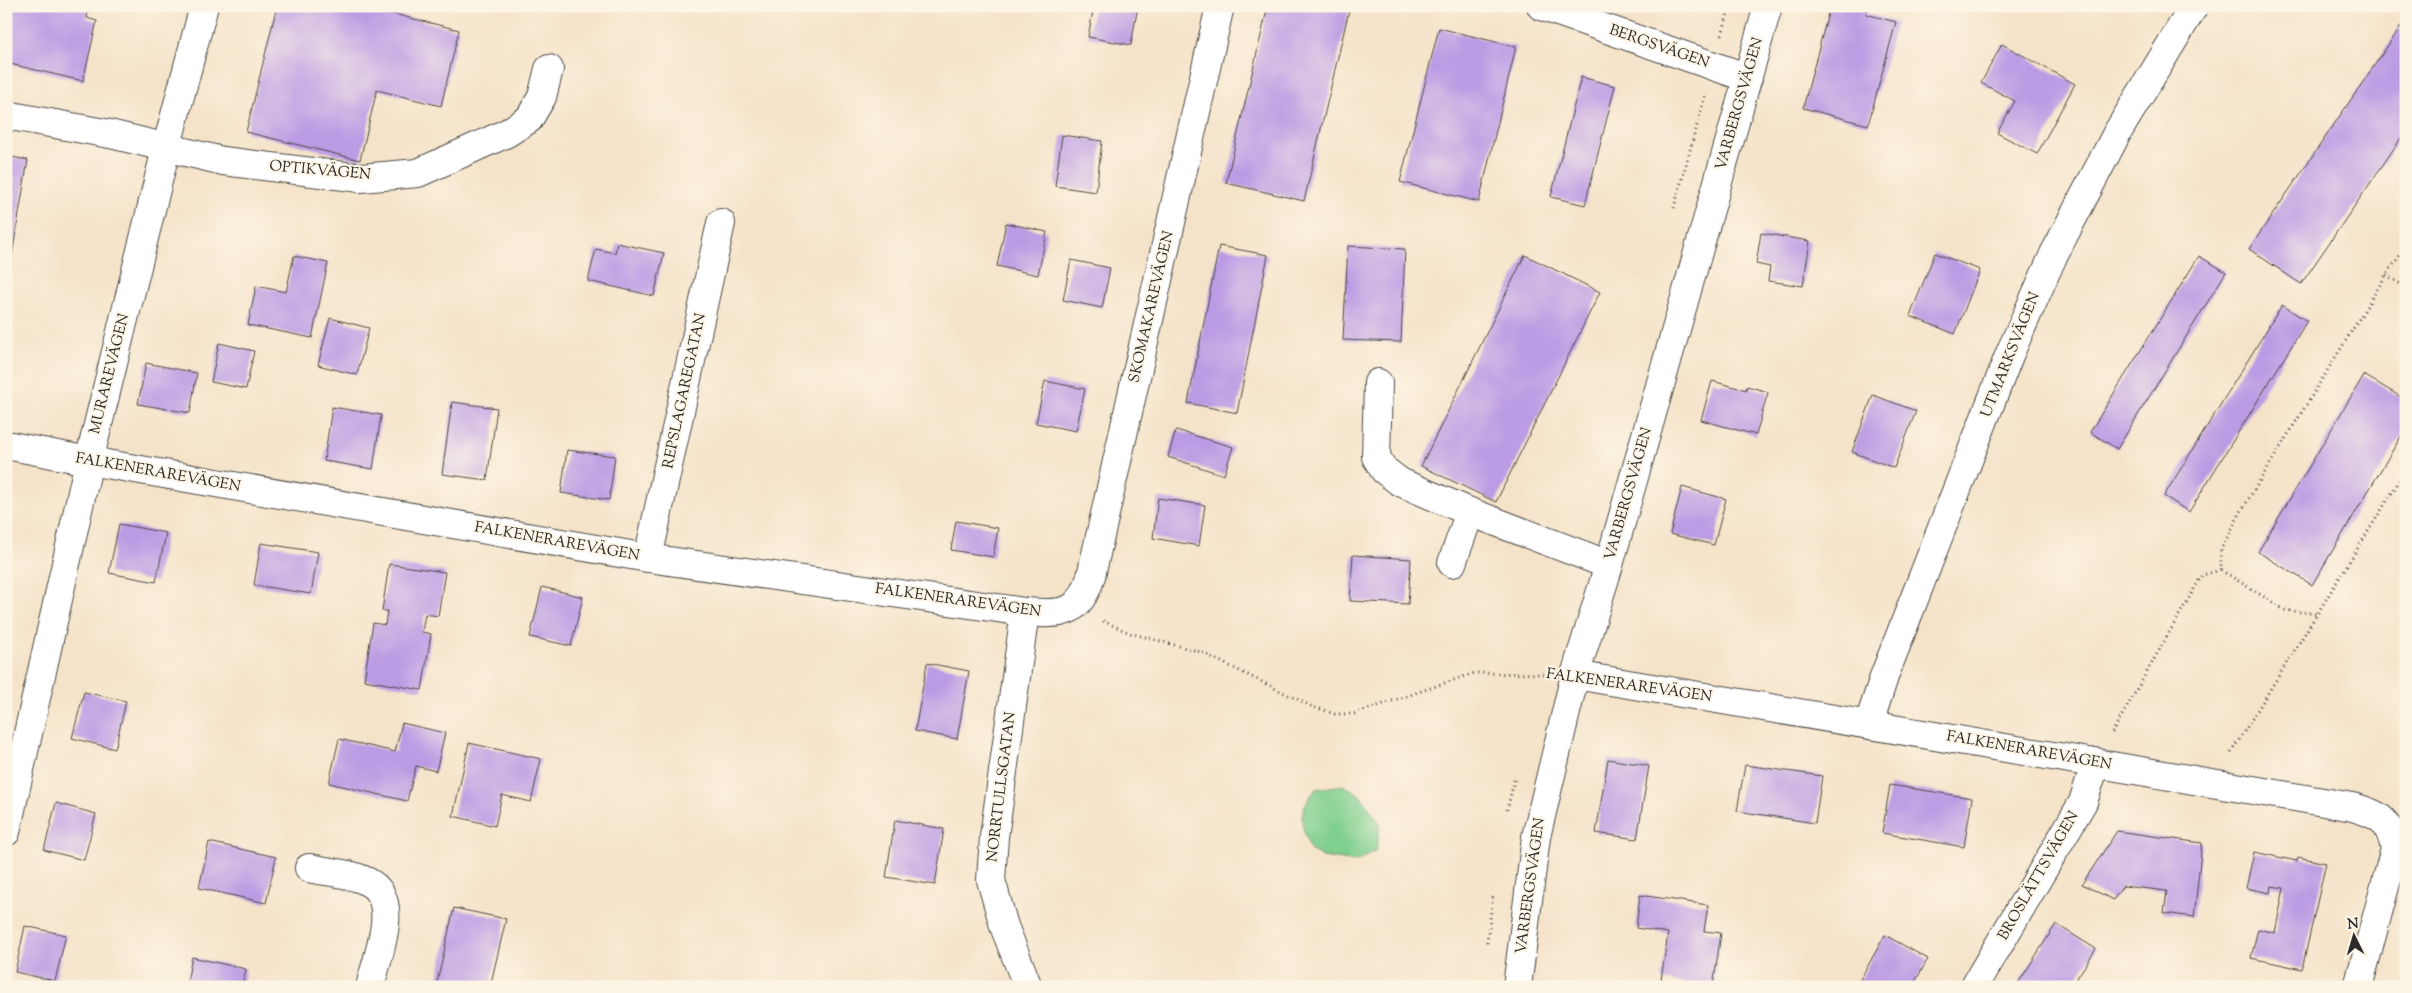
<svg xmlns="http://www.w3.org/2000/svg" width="2412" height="993" viewBox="0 0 2412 993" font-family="'Sorts Mill Goudy',serif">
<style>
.green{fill:#7fcf8f;stroke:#557d5d}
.building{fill:#bb9be4}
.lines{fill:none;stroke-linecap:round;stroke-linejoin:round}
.minor-casing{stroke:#494743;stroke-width:30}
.major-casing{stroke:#494743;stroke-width:30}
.path{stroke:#494743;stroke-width:3;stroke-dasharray:1 4;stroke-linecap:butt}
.minor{stroke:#fff;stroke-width:28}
.major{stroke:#fff;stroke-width:28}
.labels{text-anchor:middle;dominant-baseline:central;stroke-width:4;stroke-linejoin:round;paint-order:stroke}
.street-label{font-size:15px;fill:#2b2b2b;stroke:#fcf5e5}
</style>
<rect width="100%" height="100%" fill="#fcf5e5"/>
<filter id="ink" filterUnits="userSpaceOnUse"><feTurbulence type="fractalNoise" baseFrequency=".02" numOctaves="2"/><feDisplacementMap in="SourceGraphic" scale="10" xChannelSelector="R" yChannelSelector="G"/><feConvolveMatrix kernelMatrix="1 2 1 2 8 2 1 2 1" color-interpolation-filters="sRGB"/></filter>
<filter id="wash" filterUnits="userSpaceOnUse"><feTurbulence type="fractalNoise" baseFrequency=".0096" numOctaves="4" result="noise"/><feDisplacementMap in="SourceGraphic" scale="20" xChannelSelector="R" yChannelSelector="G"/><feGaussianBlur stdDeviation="1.12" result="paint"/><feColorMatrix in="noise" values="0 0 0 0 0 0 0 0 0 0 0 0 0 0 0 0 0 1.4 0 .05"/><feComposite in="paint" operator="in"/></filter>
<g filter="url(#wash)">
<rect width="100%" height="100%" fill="#f5e3c9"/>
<path class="green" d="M1343 785 1359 794 1380 824 1376 850 1356 862 1323 857 1310 850C1301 821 1296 814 1316 789Z"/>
<g id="blocks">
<g class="building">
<path d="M6 6H89L87 18 97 21 83 81 6 63Z"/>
<path d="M277 6H361L459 30 441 106 377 90 360 160 246 132Z"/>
<path d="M1094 6H1138L1131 45 1088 37Z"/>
<path d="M1268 6H1350L1304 201 1226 183Z"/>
<path d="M1830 6H1868L1866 14 1896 22 1868 125 1803 108Z"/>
<path d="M2406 19V131L2301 284 2249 249Z"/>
<path d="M1439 28 1516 47 1479 202 1400 182Z"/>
<path d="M2002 44 2075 84 2037 154 1997 133 2015 101 1981 83Z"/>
<path d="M1581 77 1615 86 1585 205 1551 197Z"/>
<path d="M1062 135 1102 141 1096 192 1055 186Z"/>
<path d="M6 156 28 160 7 285H6Z"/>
<path d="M1006 223 1047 232 1038 275 997 266Z"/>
<path d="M1761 233 1810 241 1803 286 1768 281 1770 267 1756 264Z"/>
<path d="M617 243 664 253 654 296 588 281 596 249 615 253Z"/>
<path d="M1219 246 1268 255 1237 413 1188 403Z"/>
<path d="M1348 246 1405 249 1401 342 1343 340Z"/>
<path d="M1935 253 1980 270 1955 334 1910 316Z"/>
<path d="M1525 255 1600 292 1496 502 1421 466Z"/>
<path d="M294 256 328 263 312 338 248 325 256 286 286 292Z"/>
<path d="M2199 256 2226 272 2117 449 2090 432Z"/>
<path d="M1071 260 1110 268 1102 308 1063 300Z"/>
<path d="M2282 305 2307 321 2189 512 2164 496Z"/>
<path d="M330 318 369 328 357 375 318 365Z"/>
<path d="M219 343 254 351 246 389 211 382Z"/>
<path d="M146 363 197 373 190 413 138 404Z"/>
<path d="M2364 375 2406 400V428L2312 585 2258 552Z"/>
<path d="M1045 381 1085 389 1076 431 1036 423Z"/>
<path d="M1712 381 1746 390 1747 386 1768 392 1756 435 1701 420Z"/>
<path d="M1873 395 1916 411 1894 468 1852 452Z"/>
<path d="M452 402 497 408 487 480 442 474Z"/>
<path d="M332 407 381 415 373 469 324 461Z"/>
<path d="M1176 430 1233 447 1224 475 1168 457Z"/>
<path d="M567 450 615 456 609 500 561 493Z"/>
<path d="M1682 487 1726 499 1714 545 1670 534Z"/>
<path d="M1158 498 1205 505 1199 546 1153 538Z"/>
<path d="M956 521 998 528 993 557 951 550Z"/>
<path d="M119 524 166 533 156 582 109 573Z"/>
<path d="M261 543 318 552 311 594 254 585Z"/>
<path d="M1353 555 1411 559 1408 604 1350 601Z"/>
<path d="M389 564 445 572 438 616 425 614 422 632 431 634 422 690 364 680 373 623 385 625 387 611H382Z"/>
<path d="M542 587 583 597 571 646 530 637Z"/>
<path d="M927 663 969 671 957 739 915 731Z"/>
<path d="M84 692 126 701 115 749 72 738Z"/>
<path d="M402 723 445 733 436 771 416 766 407 801 329 783 339 739 395 752Z"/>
<path d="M469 743 541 759 531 802 502 795 495 826 453 816Z"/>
<path d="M1608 759 1649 766 1637 839 1596 833Z"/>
<path d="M1745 765 1822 776 1815 823 1737 811Z"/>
<path d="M1890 785 1972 798 1964 847 1882 833Z"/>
<path d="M56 803 96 814 84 860 44 850Z"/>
<path d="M895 820 944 829 935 885 886 877Z"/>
<path d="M2117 831 2202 843 2194 917 2164 913 2167 891 2123 886 2113 900 2082 884Z"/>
<path d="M209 842 276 857 266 903 199 888Z"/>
<path d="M2254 852 2297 861 2298 857 2326 863 2302 969 2251 958 2258 929 2275 933 2284 888 2271 886 2270 893 2246 888Z"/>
<path d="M1640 895 1708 905 1704 931 1721 933 1713 987 1661 980 1668 933 1636 928Z"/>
<path d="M454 908 506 919 490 987H436Z"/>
<path d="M2056 924 2096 949 2071 987H2020L2017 985Z"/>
<path d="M25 926 66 935 55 981 15 972Z"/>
<path d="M1885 935 1928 959 1912 987H1856Z"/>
<path d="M192 957 246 969 242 987H186Z"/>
</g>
</g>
</g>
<g filter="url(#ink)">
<use href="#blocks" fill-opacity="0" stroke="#494743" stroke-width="1"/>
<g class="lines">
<g class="minor-casing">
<g id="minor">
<path d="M1541 6 1748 78"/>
<path d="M6 115 110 134 223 161 361 178 418 173 507 133 529 119 542 97 549 69"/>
<path d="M1378 383 1376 457 1384 470 1400 482 1470 512 1609 565"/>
<path d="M6 445 89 461 648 558 1025 612C1062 615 1080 615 1091 576L1220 6"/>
<path d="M648 558 721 223"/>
<path d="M1452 563 1470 512"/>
<path d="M1025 612 994 837 991 880 1004 926 1028 987"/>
<path d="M1575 675 2353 807C2380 815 2389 819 2395 849L2358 987"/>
<path d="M1869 723 1885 674 2010 353 2054 254 2117 133 2194 6"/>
<path d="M6 832 89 461 166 149 204 6"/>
<path d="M309 868C327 872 350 873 366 881 403 898 377 956 370 987"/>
<path d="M1974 987 2083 802 2096 762"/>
</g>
</g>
<g class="major-casing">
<path id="major" d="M1517 987 1536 837 1575 675 1609 565 1768 6"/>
</g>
<g class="path">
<path d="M1722 35 1730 6"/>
<path d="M1674 208 1705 96"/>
<path d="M2386 275 2406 287"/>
<path d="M2221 570 2285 610 2317 614"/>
<path d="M1103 621 1130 633 1201 652 1311 706 1335 714H1354L1474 673 1543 674"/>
<path d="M2112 733 2202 575 2221 570V549L2243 508 2386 275 2406 247"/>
<path d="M2231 753 2406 470"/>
<path d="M1507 810 1515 777"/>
<path d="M1487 943 1493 895"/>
</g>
<use href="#minor" class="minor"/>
<use href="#major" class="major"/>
</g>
</g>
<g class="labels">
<g class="street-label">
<text transform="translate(1659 47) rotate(19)">BERGSVÄGEN</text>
<text transform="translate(1740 104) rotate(-74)">VARBERGSVÄGEN</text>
<text transform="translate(320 171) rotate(5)">OPTIKVÄGEN</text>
<text transform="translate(1152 307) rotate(-77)">SKOMAKAREVÄGEN</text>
<text transform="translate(2011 355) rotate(-68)">UTMARKSVÄGEN</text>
<text transform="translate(110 374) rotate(-76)">MURAREVÄGEN</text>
<text transform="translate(685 391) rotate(-78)">REPSLAGAREGATAN</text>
<text transform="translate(158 473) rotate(10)">FALKENERAREVÄGEN</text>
<text transform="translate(1629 494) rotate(-74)">VARBERGSVÄGEN</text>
<text transform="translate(557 542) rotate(10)">FALKENERAREVÄGEN</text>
<text transform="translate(958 601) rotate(8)">FALKENERAREVÄGEN</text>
<text transform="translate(1629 686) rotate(8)">FALKENERAREVÄGEN</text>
<text transform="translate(2029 751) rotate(10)">FALKENERAREVÄGEN</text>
<text transform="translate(1002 787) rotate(-83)">NORRTULLSGATAN</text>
<text transform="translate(2039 876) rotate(-60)">BROSLÄTTSVÄGEN</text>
<text transform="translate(1531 886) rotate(-82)">VARBERGSVÄGEN</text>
</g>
</g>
<rect width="2412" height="993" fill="none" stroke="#fcf5e5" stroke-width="25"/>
<g transform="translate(2354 936) rotate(355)" stroke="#fcf5e5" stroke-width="4" paint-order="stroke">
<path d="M0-4L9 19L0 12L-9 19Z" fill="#2b2b2b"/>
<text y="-8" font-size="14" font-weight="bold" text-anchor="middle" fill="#2b2b2b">N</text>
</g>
</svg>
